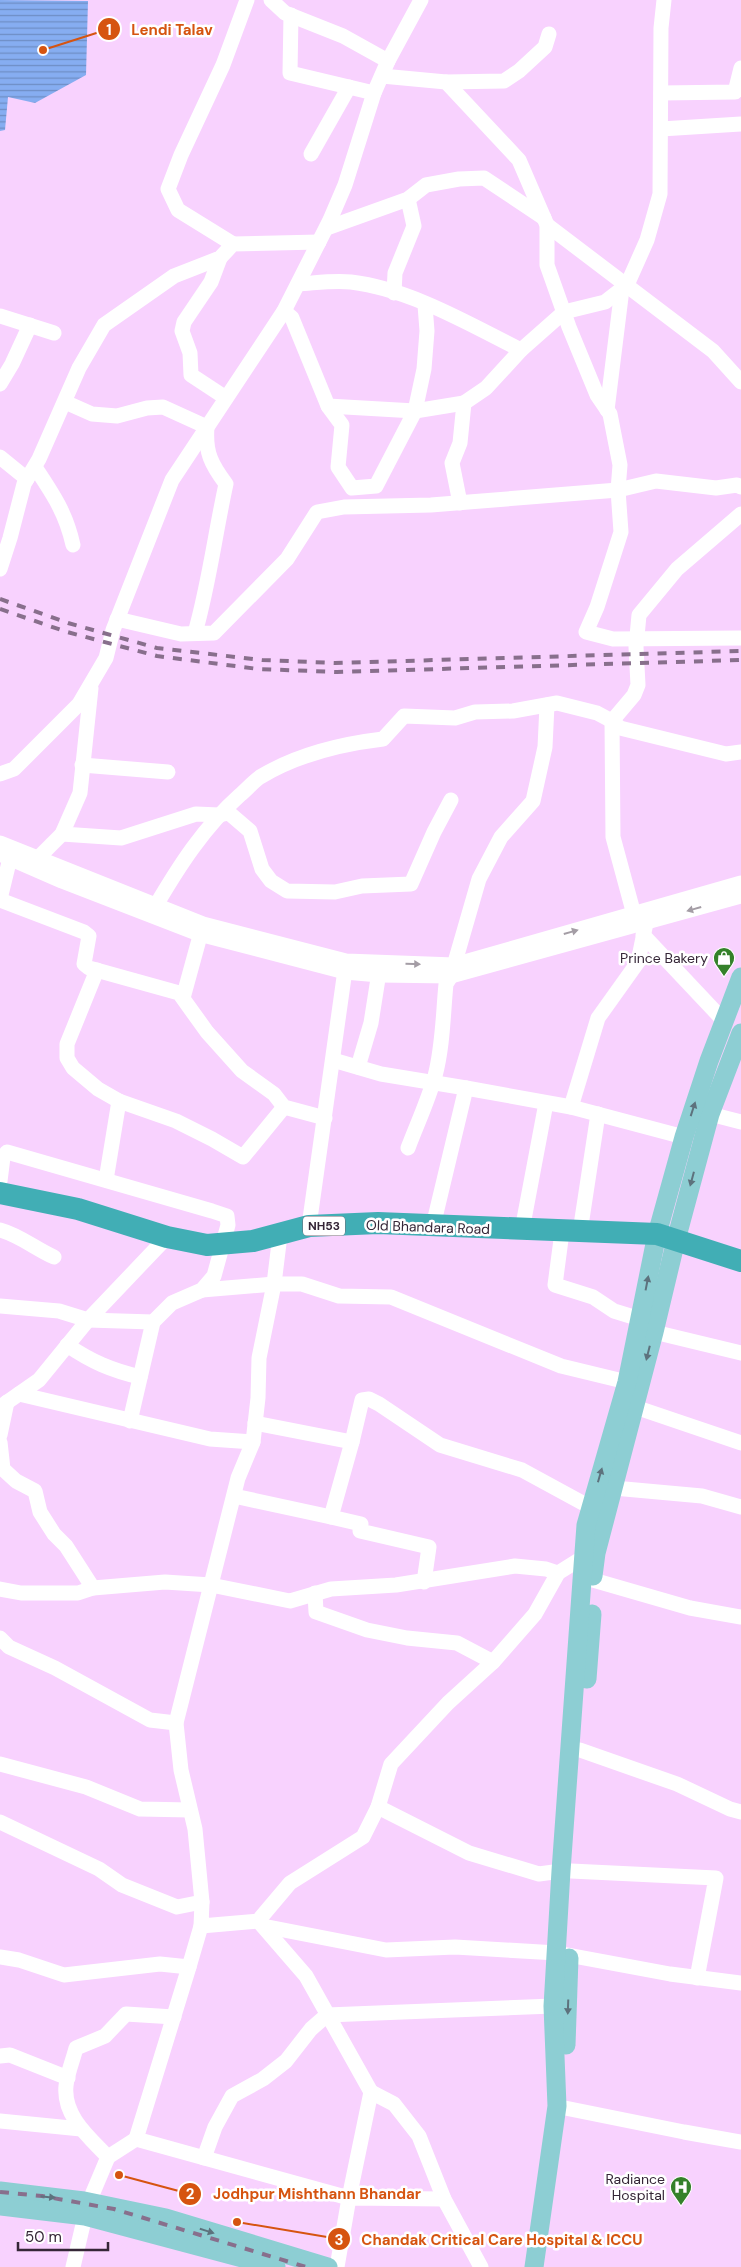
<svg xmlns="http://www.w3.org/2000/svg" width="741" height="2267" viewBox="0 0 741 2267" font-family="'DM Sans',sans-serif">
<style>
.water{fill:url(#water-rules)}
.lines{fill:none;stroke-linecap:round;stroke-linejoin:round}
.minor{stroke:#fff;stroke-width:15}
.major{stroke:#8dced3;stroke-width:19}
.highway{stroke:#41aeb5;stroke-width:22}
.rail{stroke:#886f8c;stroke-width:4;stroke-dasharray:9 9;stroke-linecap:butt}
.oneway{fill:#a49da5}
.oneway2{fill:#5d727d}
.labels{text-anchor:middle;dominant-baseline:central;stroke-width:5;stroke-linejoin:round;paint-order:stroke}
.shield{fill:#fff;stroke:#726773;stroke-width:1}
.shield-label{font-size:12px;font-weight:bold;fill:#352637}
.poi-label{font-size:14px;fill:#352637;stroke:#fff;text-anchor:end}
.street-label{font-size:14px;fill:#352637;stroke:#fff}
.leader{fill:none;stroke:#d65410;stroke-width:2}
.callout-dot{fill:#d65410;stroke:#fff;stroke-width:2}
.mark-label{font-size:15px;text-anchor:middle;font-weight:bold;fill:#fff}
.callout-label{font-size:15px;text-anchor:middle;font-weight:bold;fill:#d65410;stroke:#fff;stroke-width:5;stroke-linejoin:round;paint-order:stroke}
</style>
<defs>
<pattern id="water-rules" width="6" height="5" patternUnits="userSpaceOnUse" patternTransform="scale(1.25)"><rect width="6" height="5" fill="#86adf1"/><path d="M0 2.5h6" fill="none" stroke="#6e8dc4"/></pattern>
</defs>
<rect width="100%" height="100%" fill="#f8d2fe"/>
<path class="water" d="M0 0 88 1 86 75 35 103 8 97 5 130 0 131Z"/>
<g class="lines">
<g class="minor">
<path d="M271 0 285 13 343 36 388 61"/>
<path d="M291 15 290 73 374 93"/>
<path d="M382 76 446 82 519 160 547 225V265L569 327 597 395 610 414 620 465 618 490 621 532 597 607 586 632 613 639 741 638"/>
<path d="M446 82 504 81 519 71 545 47 549 34"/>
<path d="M661 93 735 92 741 68"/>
<path d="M661 129 741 124"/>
<path d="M311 154 349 87"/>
<path d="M547 225 713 351 741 382"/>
<path d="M327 228 408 199 426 185 459 179 484 178 544 218"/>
<path d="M233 244 178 210 168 189 181 155 223 65 247 0"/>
<path d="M220 258 211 282 184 322 182 331 190 353 191 375 226 398"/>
<path d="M298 284C315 283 334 280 351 282 410 289 469 324 521 350L564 312 605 302 627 285 647 240 660 194 661 28 664 0"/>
<path d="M394 293 395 273 414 226 408 199"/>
<path d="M284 311 292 318 328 406 342 425 338 467 352 488 376 486 415 411 424 369 427 331 425 305"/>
<path d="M0 316 54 333"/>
<path d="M0 384 12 364 30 325"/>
<path d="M65 402 92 414 117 416 147 408 163 407 207 427C205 452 211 464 226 484 215 534 209 584 195 633"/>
<path d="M328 406 415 411 464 403"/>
<path d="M607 410 622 289"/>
<path d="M0 457 27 479"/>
<path d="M35 467C53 494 66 513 73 545"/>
<path d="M460 503 452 463 460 443 464 403 486 388 521 350"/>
<path d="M0 569 10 538 24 484 39 459 79 368 104 325 174 276 220 258 233 244 319 242"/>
<path d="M117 619 181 634 214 633 287 559 317 512 344 507 431 505 618 490 656 481 716 488 737 485 741 487"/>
<path d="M82 765 168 772"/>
<path d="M0 774 14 769 79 704 106 658 113 630 172 480 284 311 330 220 345 185 374 93 388 61 421 0"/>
<path d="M62 834 121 838 196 814 219 815 229 813 250 831 262 869 271 881 287 891 335 892 362 886 411 884 434 832 451 800"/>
<path d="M0 843 203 924 346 961 454 965 741 883"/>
<path d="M0 854 62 881 199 934 345 972 379 975 451 976 741 896"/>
<path d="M33 867 37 859 62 834 80 793 91 688"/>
<path d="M0 899 12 850"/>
<path d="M0 900 84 932 89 936 84 964 89 968 179 993 207 1032 242 1071 274 1094 284 1107 325 1118"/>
<path d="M155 907C179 866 204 827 240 795 247 789 253 782 260 777 298 754 341 744 383 739L404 716 455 718 475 712 513 711 557 703 597 713 612 721 620 728 726 754 741 752"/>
<path d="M643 916 646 923 638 962 598 1018 571 1107 684 1137"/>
<path d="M636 922 613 837 612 721 634 695 638 685 636 647 639 615 677 569 741 514"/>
<path d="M643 935 724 1021"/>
<path d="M97 970 67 1044V1058L73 1068 98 1089 119 1101 176 1121 212 1139 243 1157 284 1107"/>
<path d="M183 998 203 925"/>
<path d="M333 1060 381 1074 466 1088"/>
<path d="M358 1067 371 1023 380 966"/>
<path d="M710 1114 741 1122"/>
<path d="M408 1148C417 1124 428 1101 435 1076 443 1046 443 1014 446 984L451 976 479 879 501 837 533 801 545 747 547 705"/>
<path d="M106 1180 119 1101"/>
<path d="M0 1181 3 1157 7 1152 212 1211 227 1216 228 1225 214 1276 202 1290 172 1303 153 1322 88 1320 59 1311 0 1306"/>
<path d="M309 1226 346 963"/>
<path d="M433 1226 466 1088 571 1107"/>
<path d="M0 1230C19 1235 36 1249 54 1257"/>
<path d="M522 1230 546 1103"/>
<path d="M562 1232 555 1285 593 1297 614 1311 640 1319"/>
<path d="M580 1232 598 1114"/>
<path d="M280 1235 274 1284 259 1358 258 1398 253 1442 238 1478 176 1723 181 1770 195 1829 202 1902 201 1926 258 1921 290 1883 363 1837 378 1807 391 1764 448 1703 493 1662 535 1614 558 1573 582 1558"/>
<path d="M202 1290 274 1284H302L339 1296 391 1297 561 1366 627 1382"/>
<path d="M654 1332 741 1353"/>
<path d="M67 1345C92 1362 111 1370 140 1377"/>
<path d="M19 1394 210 1439 253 1442"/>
<path d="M0 1407 39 1380 88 1320 167 1237"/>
<path d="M635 1407 741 1443"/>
<path d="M130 1421 153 1322"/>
<path d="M255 1423 352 1442 331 1517 361 1524 360 1531 429 1547 424 1582"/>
<path d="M0 1435 7 1402"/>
<path d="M0 1442 3 1469 16 1481 35 1491 40 1512 54 1534 66 1546 93 1588"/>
<path d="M352 1442 362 1400 369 1399 379 1404 440 1445 522 1470 590 1507"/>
<path d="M614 1488 702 1496 741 1507"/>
<path d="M234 1496 331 1517"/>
<path d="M593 1580 690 1608 741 1617"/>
<path d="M0 1589 21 1593H78L93 1588 165 1582 211 1585 290 1601 331 1589 396 1585 515 1566 546 1569 558 1573"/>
<path d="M315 1593 316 1612 367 1630 407 1638 457 1643 493 1662"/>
<path d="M0 1638 9 1647 55 1668 150 1720 176 1723"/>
<path d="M580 1750 677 1784 730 1809 741 1812"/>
<path d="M0 1764 86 1787 140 1809 190 1810"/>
<path d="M378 1807 469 1853 539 1874 561 1871"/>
<path d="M0 1822 99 1869 122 1885 177 1907 202 1902"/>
<path d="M571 1871 716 1878 697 1978"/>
<path d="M261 1924 306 1976 371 2092"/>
<path d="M263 1926 386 1950 455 1947 557 1953 670 1974 741 1983"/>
<path d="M0 1957 19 1960 64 1975 160 1964 189 1967 201 1926"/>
<path d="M189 1967 136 2139 349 2198 371 2092 394 2104 419 2136 444 2199 481 2267"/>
<path d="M0 2056 10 2055 68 2078"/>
<path d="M565 2108 684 2132 741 2142"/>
<path d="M0 2121 81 2129"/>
<path d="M108 2157C89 2137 63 2116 66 2086 67 2074 73 2060 76 2048L105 2036 126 2014 174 2017"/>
<path d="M204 2158 215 2127 232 2096 263 2079 286 2061 311 2029 327 2015 553 2006"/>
<path d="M89 2202 108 2157 136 2139"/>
<path d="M73 2267 85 2216"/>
<path d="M337 2267 349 2198 444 2199"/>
</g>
<g class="major">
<path d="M593 1576 596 1553 654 1332 676 1240 710 1114 741 1033"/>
<path d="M587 1679 592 1614"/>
<path d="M566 2045 569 1958"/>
<path d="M0 2191 84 2201 166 2218 328 2267"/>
<path d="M0 2206 85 2216 276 2267"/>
<path d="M534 2267 557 2106 553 2006 561 1871 586 1525 627 1382 657 1234 684 1137 709 1061 741 977"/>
</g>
<path class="highway" d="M0 1193 78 1209 167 1237 207 1245 253 1241 309 1226 378 1223 657 1234 741 1261"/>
<g class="rail">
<path d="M0 599 68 623 157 648 262 660 335 663 741 651"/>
<path d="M0 609 67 632 157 656 258 669 337 672 741 660"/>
<path d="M0 2192 42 2196 114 2209 306 2267"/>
</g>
</g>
<defs><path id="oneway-solid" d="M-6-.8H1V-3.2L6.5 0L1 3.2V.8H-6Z" transform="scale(1.25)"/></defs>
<g class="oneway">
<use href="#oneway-solid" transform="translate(694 909) rotate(164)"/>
<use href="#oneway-solid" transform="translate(571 932) rotate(-16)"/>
<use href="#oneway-solid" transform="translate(413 964) rotate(1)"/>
</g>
<g class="oneway2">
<use href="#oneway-solid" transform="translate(693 1109) rotate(-72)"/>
<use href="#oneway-solid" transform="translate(692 1179) rotate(105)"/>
<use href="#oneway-solid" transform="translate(647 1283) rotate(-79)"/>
<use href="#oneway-solid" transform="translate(648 1353) rotate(104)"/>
<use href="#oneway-solid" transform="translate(600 1475) rotate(-74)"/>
<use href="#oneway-solid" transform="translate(568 2007) rotate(92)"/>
<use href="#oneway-solid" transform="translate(48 2197) rotate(6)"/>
<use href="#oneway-solid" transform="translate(207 2231) rotate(17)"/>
</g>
<defs>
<g id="shop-pin" transform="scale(1.125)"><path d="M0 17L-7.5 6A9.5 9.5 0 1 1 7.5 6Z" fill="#34812a" stroke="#fff"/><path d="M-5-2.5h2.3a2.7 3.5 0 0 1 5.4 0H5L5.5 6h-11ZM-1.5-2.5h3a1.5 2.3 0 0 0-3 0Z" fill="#fff"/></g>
<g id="hospital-pin" transform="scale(1.125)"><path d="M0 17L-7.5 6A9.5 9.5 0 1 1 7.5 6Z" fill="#34812a" stroke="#fff"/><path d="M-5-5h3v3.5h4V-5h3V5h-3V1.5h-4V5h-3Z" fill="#fff"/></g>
</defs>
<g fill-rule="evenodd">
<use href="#shop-pin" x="724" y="958"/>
<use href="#hospital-pin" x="681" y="2187"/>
</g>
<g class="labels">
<rect class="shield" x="303" y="1216.5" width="42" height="19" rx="4"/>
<g class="shield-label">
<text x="324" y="1226">NH53</text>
</g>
<g class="poi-label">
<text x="708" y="958">Prince Bakery</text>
<text x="665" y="2179">Radiance<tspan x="665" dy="16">Hospital</tspan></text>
</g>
<g class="street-label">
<text transform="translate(428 1227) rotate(2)">Old Bhandara Road</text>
</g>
</g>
<path class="leader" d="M43 50L109 29M119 2175L190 2194M237 2222L339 2239"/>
<g class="callout-dot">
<circle cx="43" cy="50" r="5"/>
<circle cx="119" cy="2175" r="5"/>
<circle cx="237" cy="2222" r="5"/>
<circle cx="109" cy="29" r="12"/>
<circle cx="190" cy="2194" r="12"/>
<circle cx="339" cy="2239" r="12"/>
</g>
<g class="mark-label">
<text x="109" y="35">1</text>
<text x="190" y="2199">2</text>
<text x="339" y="2245">3</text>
</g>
<g class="callout-label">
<text x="172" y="35">Lendi Talav</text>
<text x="317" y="2199">Jodhpur Mishthann Bhandar</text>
<text x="502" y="2245">Chandak Critical Care Hospital &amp; ICCU</text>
</g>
<path d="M18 2242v8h90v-8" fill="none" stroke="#352637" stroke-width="2.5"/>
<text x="25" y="2242" font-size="15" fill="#352637" stroke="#ffffff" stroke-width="4" paint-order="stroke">50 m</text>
</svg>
